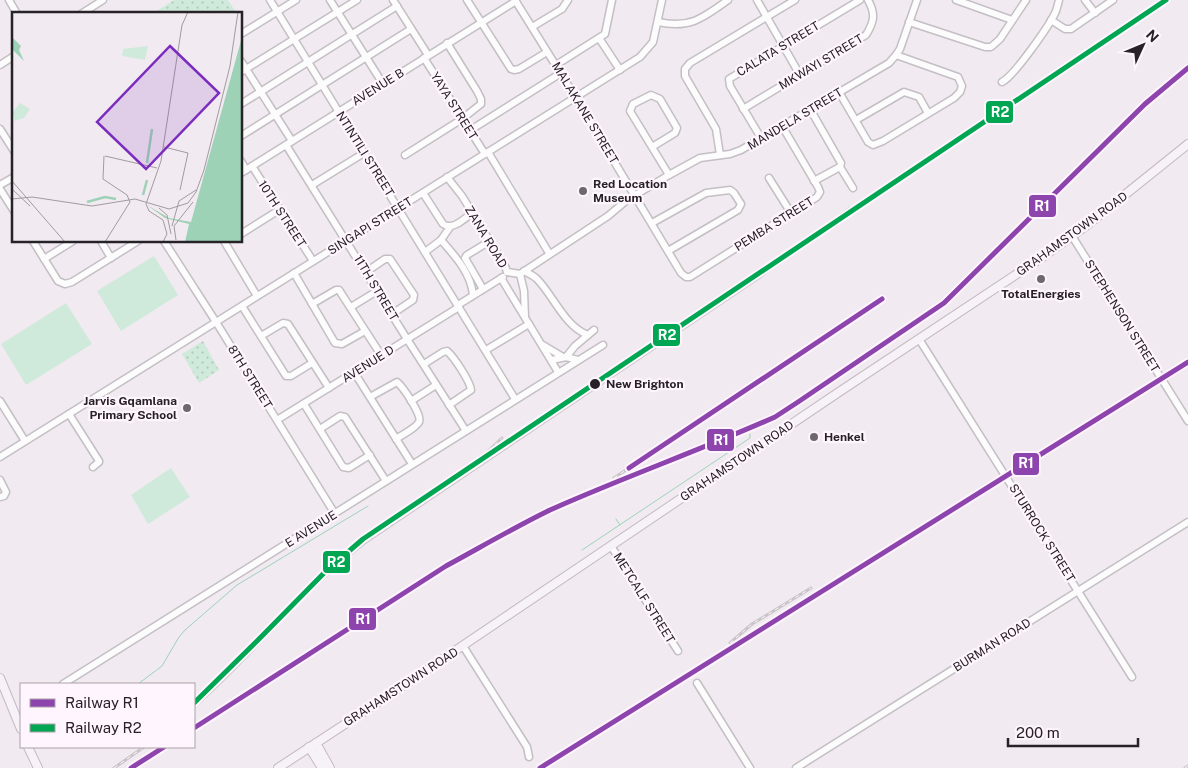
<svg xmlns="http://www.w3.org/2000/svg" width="1188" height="768" viewBox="0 0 1188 768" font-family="'Public Sans',sans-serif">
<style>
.green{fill:#cfeadb}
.park{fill:url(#park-dots)}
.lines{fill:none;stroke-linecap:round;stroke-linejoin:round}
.stream{stroke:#9dd2b6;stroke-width:1}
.minor-casing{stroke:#c4bfc4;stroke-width:9}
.major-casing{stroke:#c5bac4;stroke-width:10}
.minor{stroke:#fdfcfd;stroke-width:6}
.major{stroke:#f7f2f7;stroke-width:8}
.rail-casing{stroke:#c8c5c7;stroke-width:3}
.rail{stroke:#fff5fe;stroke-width:1;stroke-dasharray:4;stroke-linecap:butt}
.rail-1-casing{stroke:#fff5fe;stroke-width:9}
.rail-2-casing{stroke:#fff5fe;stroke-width:9}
.rail-1{stroke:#8e44ad;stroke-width:5}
.rail-2{stroke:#00a651;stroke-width:5}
.poi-dot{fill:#6e686e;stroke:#fff5fe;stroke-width:2}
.stop-dot{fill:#272227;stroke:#fff5fe;stroke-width:2}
.labels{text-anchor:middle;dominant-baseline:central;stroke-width:4.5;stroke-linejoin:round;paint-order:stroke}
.street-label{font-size:12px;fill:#272227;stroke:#fff5fe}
.poi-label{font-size:12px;font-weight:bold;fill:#272227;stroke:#fff5fe;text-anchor:start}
.stop-label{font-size:12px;font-weight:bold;fill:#272227;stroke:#fff5fe;text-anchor:start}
.inset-river{fill:none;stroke:#9dd2b6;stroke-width:2.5}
.inset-road{fill:none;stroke:#a19aa0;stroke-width:1}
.view{fill:#7b2cbf;fill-opacity:0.15;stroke:#7b2cbf;stroke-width:2.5}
.inset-edge{fill:none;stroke:#272227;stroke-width:2.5}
.line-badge{stroke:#fff5fe;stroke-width:2}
.badge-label{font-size:14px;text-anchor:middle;font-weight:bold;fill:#fff}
</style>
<defs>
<pattern id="park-dots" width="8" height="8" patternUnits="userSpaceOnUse" patternTransform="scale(1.25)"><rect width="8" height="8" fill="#cfeadb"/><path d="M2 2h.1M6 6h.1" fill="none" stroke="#b2c8bc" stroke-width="1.8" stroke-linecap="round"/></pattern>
</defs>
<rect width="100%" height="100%" fill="#f2eaf1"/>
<g class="green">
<path d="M154 256 178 295 121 331 97 291Z"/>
<path d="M66 303 92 344 26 385 1 344Z"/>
<path d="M171 468 190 497 148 524 131 495Z"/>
</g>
<g class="park">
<path d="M174 0H228L237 14H152Z"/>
<path d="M203 341 219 370 199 383 182 354Z"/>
</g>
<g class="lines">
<g class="stream">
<path d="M616 519 620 525"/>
<path d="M582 550 750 438V434"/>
<path d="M138 684 162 666 179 637 185 630 237 585 368 506"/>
</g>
<g class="minor-casing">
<g id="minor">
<path d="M9 0 17 14"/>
<path d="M270 0 515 399"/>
<path d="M330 0 383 84"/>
<path d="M393 0 428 55"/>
<path d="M467 0 511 69 514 70 519 69 547 52"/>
<path d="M515 0 576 98 681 273 686 277H690L817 197 820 192 818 187 782 126"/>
<path d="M757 0 800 75"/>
<path d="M956 0 1012 20"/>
<path d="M1085 0 1095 13"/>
<path d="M81 14 103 0"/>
<path d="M1051 20 1065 29H1071L1113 0"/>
<path d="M658 22C690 29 703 18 728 0"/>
<path d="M909 22 985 47H991L1000 39 1026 0"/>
<path d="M532 27 562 9 568 0"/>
<path d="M241 34 296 0"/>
<path d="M599 38 620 70"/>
<path d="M424 58 485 154"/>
<path d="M241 61 292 141"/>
<path d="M0 65 14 56"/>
<path d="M556 65 605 34 612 0"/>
<path d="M241 72 357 0"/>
<path d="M1002 82C1014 76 1050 25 1056 11 1057 8 1058 4 1059 0"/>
<path d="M839 92 868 142 873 145 883 141 954 98 960 92 962 86 958 77 896 55"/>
<path d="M241 104 397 6"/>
<path d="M743 109 866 35C874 22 876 14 868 0"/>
<path d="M810 109 841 163 840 167 814 181"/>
<path d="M856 120 904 92 919 97 928 113"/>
<path d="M0 129 14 151"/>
<path d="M469 131 561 73"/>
<path d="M241 136 411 29"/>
<path d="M761 138 730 86 729 79 860 0"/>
<path d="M286 145 407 339 466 431"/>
<path d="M652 147 675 133 677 128 660 99 651 95 633 104 630 111 669 175"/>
<path d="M488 152 549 253"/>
<path d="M405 155 462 119 481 104V99L477 91 447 43"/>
<path d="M720 155 716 129 685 76V69L690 63 795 0"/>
<path d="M241 161 246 170"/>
<path d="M252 166 313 261"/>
<path d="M840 167 853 188"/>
<path d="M241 173 516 1"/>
<path d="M447 177 462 196 505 266 507 272"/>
<path d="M769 178 791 213"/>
<path d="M0 185 14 177"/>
<path d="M312 185 364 153"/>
<path d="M0 189 14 211"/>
<path d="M423 193 443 224C452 231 464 219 472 213"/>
<path d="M652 223 706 193 730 190 734 193 741 204 738 210 668 251"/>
<path d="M241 234 279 210"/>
<path d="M1072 236 1188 421"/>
<path d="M441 240C455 256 471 273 473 295"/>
<path d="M33 241 58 281 65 284 72 282 138 241"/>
<path d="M101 241 111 258"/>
<path d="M164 241 216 322 335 514"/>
<path d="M224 241 257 296"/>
<path d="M425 252 441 240 450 227"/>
<path d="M44 259 73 241"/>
<path d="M524 271C528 273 534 276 537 279 553 295 565 327 588 335L594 330"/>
<path d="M366 272 385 259H390L414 295 413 300 392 314"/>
<path d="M507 272 520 274 608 216 627 200 669 175 700 158 730 154 741 150 889 63 896 55 900 49 917 0"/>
<path d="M294 273 335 343 342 344 365 331"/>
<path d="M520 274 524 291 525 317"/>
<path d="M501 278 558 372"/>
<path d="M483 289 465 258 467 255 490 241"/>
<path d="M312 304 336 290H339L381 355"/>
<path d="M458 305 503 277"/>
<path d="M242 306 286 376H291L312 363"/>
<path d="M351 307 377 291"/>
<path d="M261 336 283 323 288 324 329 388"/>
<path d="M919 339 1132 677"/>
<path d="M543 345 563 357"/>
<path d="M486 350 529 324"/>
<path d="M566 357 575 346 588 335"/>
<path d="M552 360 566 357 578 360"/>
<path d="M424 364 443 352 447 351C454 357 470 381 471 390L449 405"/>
<path d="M354 372 412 464"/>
<path d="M370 397 397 382C403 387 423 416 419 422 415 429 403 434 396 439"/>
<path d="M0 401 25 441"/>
<path d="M411 401 436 385"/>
<path d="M304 404 343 467 349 468 370 455"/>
<path d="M69 414 99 461V462L93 467"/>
<path d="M277 420 459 307"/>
<path d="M320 429 340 416 345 417 386 481"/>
<path d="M0 457 640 57 653 42 662 0"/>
<path d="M0 480 6 492 4 496 0 497"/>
<path d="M611 546 678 651"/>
<path d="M463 646 527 747 529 757"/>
<path d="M697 683 750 768"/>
<path d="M63 684 603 345"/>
<path d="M796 768 1188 522"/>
</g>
</g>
<g class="major-casing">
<g id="major">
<path d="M0 678 21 729"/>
<path d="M316 743 330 768"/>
<path d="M28 747 38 768"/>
<path d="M309 747 322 768"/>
<path d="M278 768 391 694 842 390 1044 256 1086 226 1188 144"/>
</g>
</g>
<use href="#minor" class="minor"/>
<use href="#major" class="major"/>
<g class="rail-casing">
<g id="rail">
<path d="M807 241 850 208"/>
<path d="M483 456 502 438"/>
<path d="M614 478 882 299"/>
<path d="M730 643 752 624 811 588"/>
<path d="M194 707C254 655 302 590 366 542L760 277 803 244"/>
<path d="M194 728 446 566C481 547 515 527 550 510 624 477 701 450 775 417L798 402 944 303 1145 104 1188 68"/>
<path d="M114 768 144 747"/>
<path d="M131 768 164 747"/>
<path d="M540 768 1188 362"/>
<path d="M1185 768 1188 766"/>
</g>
</g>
<use href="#rail" class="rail"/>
<g class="rail-1-casing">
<g id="rail-1">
<path d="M629 468 882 299"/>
<path d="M194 728 446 566C481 547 515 527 550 510 624 477 701 450 775 417L798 402 944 303 1145 104 1188 68"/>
<path d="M131 768 164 747"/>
<path d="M540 768 1188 362"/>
</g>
</g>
<g class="rail-2-casing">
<path id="rail-2" d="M194 703 260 638 326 571 363 539 1166 0"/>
</g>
<use href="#rail-1" class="rail-1"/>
<use href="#rail-2" class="rail-2"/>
</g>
<g class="poi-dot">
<circle cx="583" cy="191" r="5"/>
<circle cx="1041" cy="279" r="5"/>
<circle cx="187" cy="408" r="5"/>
<circle cx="814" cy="437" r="5"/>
</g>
<circle class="stop-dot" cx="595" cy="384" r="6"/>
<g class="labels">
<g class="street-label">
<text transform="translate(778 49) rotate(-31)">CALATA STREET</text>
<text transform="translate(821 62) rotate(-31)">MKWAYI STREET</text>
<text transform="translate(378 87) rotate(-32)">AVENUE B</text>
<text transform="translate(454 106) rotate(58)">YAYA STREET</text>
<text transform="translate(585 113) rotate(59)">MALAKANE STREET</text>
<text transform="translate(795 119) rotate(-31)">MANDELA STREET</text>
<text transform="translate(365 154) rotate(58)">NTINTILI STREET</text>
<text transform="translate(282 214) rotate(57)">10TH STREET</text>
<text transform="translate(774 224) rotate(-32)">PEMBA STREET</text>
<text transform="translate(370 226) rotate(-32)">SINGAPI STREET</text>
<text transform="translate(1072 234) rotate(-36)">GRAHAMSTOWN ROAD</text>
<text transform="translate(486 237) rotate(59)">ZANA ROAD</text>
<text transform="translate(376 288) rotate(59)">11TH STREET</text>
<text transform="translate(1122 316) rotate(58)">STEPHENSON STREET</text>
<text transform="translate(368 364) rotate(-32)">AVENUE D</text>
<text transform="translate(250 377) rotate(58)">8TH STREET</text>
<text transform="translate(737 461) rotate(-34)">GRAHAMSTOWN ROAD</text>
<text transform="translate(311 529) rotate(-32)">E AVENUE</text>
<text transform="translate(1042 533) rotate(58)">STURROCK STREET</text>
<text transform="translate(644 598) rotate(58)">METCALF STREET</text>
<text transform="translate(992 645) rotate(-32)">BURMAN ROAD</text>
<text transform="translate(401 687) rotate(-33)">GRAHAMSTOWN ROAD</text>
</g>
<g class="poi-label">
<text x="593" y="184">Red Location<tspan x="593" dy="14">Museum</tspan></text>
<text x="1041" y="294" text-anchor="middle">TotalEnergies</text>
<text x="177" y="401" text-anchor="end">Jarvis Gqamlana<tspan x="177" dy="14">Primary School</tspan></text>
<text x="824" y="437">Henkel</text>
</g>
<g class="stop-label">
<text x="606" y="384">New Brighton</text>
</g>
</g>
<g transform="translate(12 12)">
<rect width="230" height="230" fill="#f2eaf1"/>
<path d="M8 91 18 97 12 106 3 109 0 101Z" fill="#cfeadb"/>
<path d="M136 34 133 48 110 44 111 37Z" fill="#cfeadb"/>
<path d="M0 25 9 34 7 38 12 49 0 37ZM230 25V230H173L177 212 153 206 135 193 157 206 179 210Z" fill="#9dd2b6"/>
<path class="inset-river" d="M135 151 140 117M131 183 135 168M75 190 93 185 104 187"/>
<path class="inset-road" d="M152 135 176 141 168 178M92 144 91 167 115 183 118 190 93 230M93 144 145 156M0 169 53 230M0 177 18 194M0 187 20 185 80 194 123 187 157 197 176 191 184 180 192 158 218 54 226 0M147 196 155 203 159 222M160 214 167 189 184 178M164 228 162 214 181 190M151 230 155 222 151 208 137 199 134 192 149 149 170 13 176 0"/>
<path class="view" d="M158 34 207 81 134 157 85 110Z"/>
<rect width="230" height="230" class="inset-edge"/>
</g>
<g class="line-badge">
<rect x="985" y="100" width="29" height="24" rx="5" fill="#00a651"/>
<rect x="1028" y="194" width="29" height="24" rx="5" fill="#8e44ad"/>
<rect x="652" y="323" width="29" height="24" rx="5" fill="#00a651"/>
<rect x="706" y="428" width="29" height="24" rx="5" fill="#8e44ad"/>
<rect x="1012" y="452" width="28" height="24" rx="5" fill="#8e44ad"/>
<rect x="322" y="550" width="29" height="24" rx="5" fill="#00a651"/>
<rect x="348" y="607" width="29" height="24" rx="5" fill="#8e44ad"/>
</g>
<g class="badge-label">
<text x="1000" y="117">R2</text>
<text x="1042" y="211">R1</text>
<text x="667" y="340">R2</text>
<text x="721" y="445">R1</text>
<text x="1026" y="468">R1</text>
<text x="336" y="567">R2</text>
<text x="363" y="624">R1</text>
</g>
<rect x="20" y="683" width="175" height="65" fill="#fff5fe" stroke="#a9a1a8"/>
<rect x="30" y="699" width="25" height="8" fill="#8e44ad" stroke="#a9a1a8"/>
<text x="65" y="708" font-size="15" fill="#272227">Railway R1</text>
<rect x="30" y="724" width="25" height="8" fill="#00a651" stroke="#a9a1a8"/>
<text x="65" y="733" font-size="15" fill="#272227">Railway R2</text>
<g transform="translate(1143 45) rotate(46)" stroke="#fff5fe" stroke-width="4" paint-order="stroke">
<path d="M0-4L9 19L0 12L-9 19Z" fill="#272227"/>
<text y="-8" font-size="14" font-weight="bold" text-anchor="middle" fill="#272227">N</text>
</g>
<path d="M1008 738v8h130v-8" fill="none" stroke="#272227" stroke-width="2.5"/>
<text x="1016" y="738" font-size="15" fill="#272227" stroke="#fff5fe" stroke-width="4" paint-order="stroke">200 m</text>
</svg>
